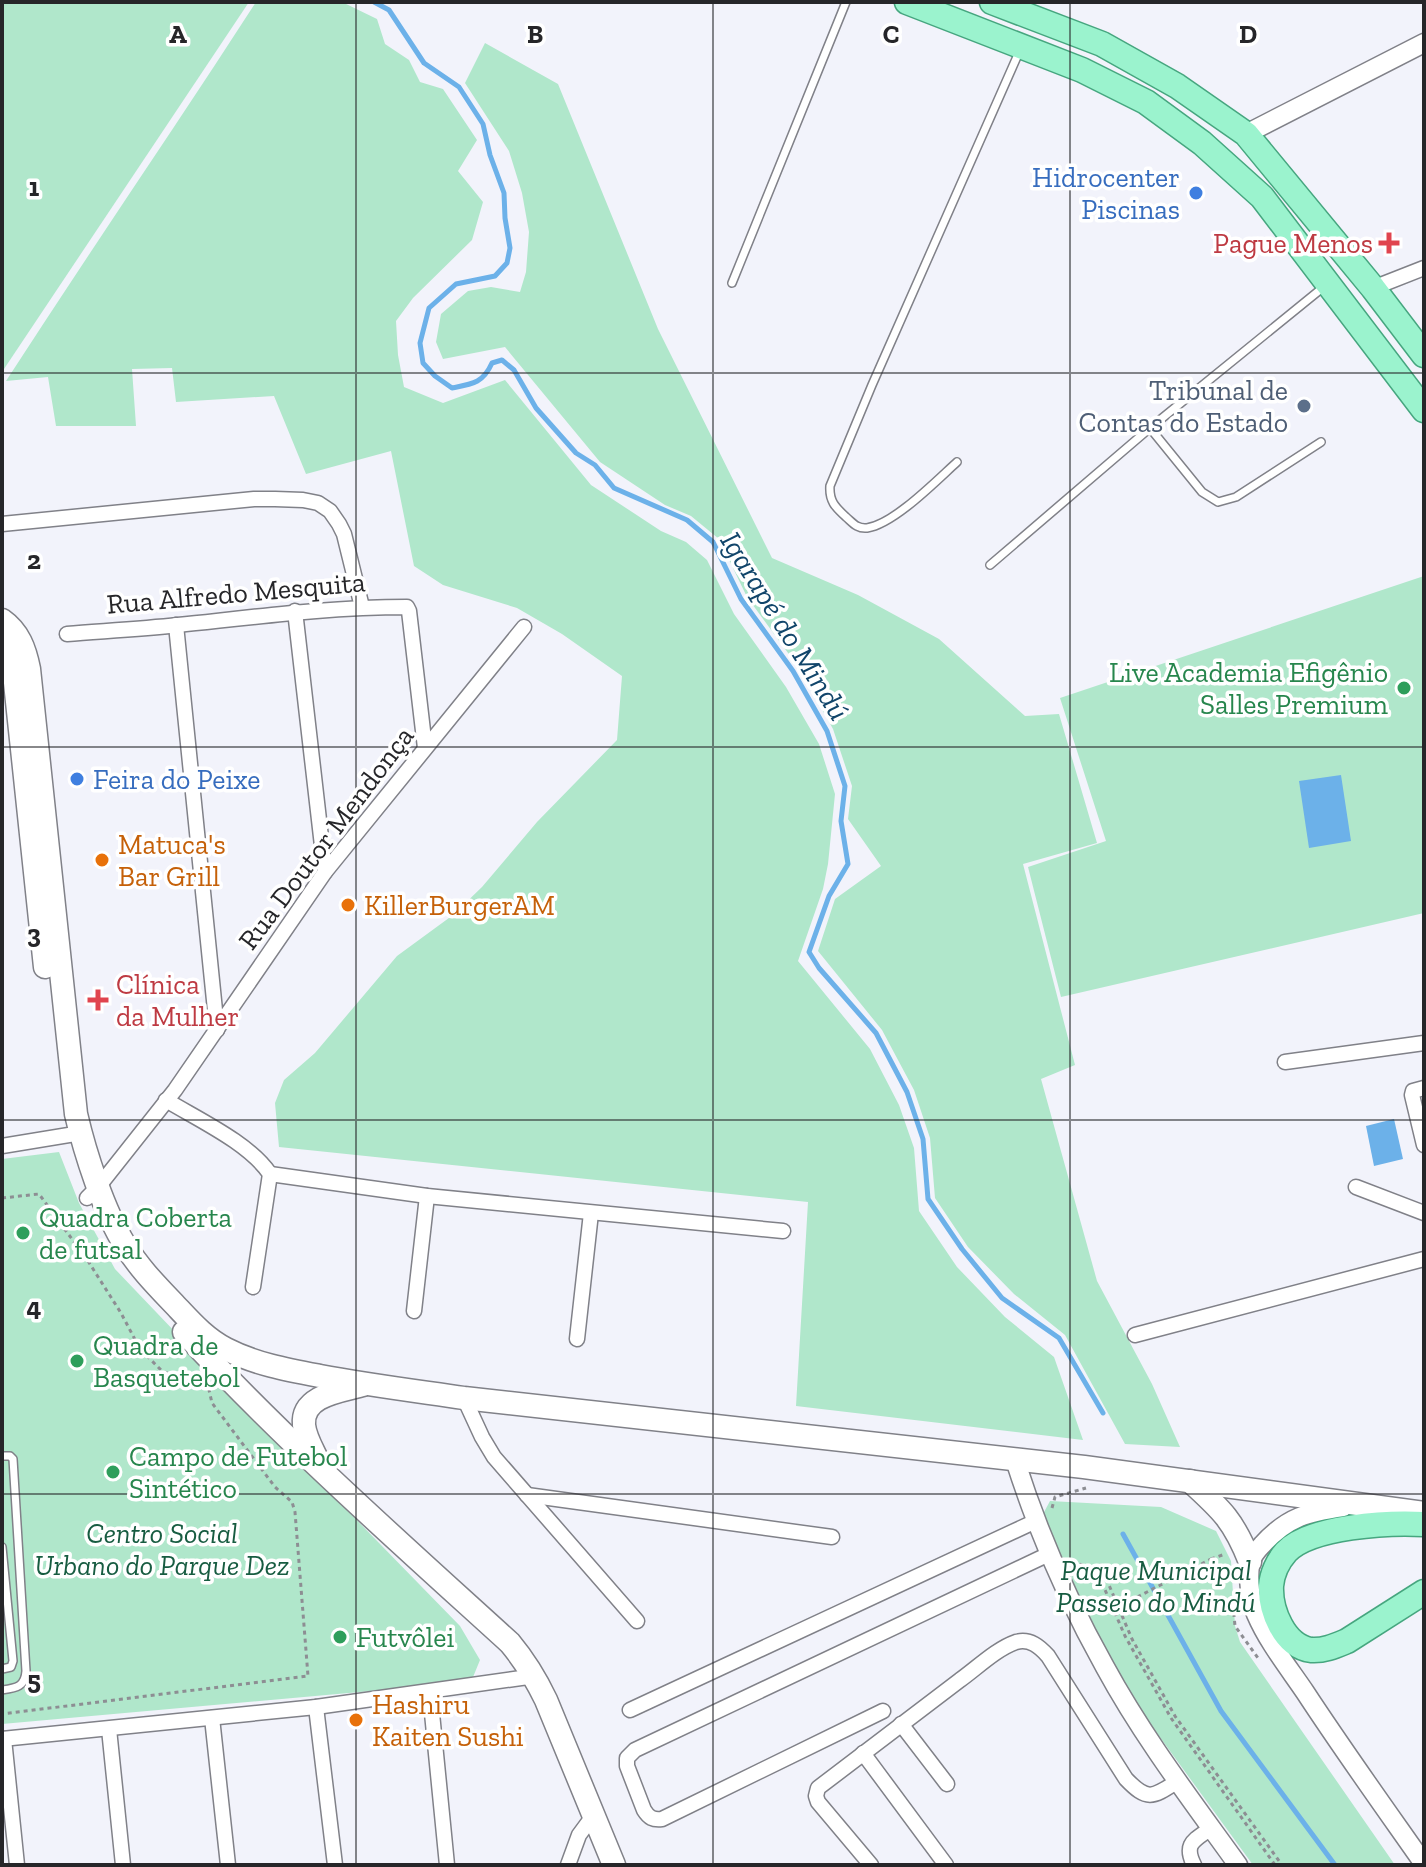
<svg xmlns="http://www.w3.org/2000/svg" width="1426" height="1867" viewBox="0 0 1426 1867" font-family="'Zilla Slab',serif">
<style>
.green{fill:#b0e7cb}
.water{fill:#6cb1e9}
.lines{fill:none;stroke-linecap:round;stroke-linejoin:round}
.stream{stroke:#6cb1e9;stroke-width:5}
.service-casing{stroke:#808188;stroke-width:10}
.minor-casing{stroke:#808188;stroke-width:17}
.tertiary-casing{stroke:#808188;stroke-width:21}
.secondary-casing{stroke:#808188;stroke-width:25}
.primary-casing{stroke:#46a67f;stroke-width:27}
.path{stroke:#8d8e93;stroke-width:3;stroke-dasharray:4 4;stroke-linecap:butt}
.service{stroke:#fff;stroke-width:7}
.minor{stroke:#fff;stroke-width:14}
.tertiary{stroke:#fff;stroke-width:18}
.secondary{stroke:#fff;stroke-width:22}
.primary{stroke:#9bf3ce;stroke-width:24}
.path-bridge{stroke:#8d8e93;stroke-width:3;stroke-dasharray:4 4;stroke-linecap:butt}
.grid{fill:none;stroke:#262629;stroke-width:2;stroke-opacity:0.55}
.shop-dot{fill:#3f7fe0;stroke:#fff;stroke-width:3}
.health-dot{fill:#e0444e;stroke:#fff;stroke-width:3}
.service-dot{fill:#5c6f8a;stroke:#fff;stroke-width:3}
.leisure-dot{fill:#2e9e5b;stroke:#fff;stroke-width:3}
.food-dot{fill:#e8710a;stroke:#fff;stroke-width:3}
.labels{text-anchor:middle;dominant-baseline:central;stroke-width:7;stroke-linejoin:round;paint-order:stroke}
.shop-label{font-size:28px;fill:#366cbe;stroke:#fff;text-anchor:end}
.health-label{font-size:28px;fill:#be3a42;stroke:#fff;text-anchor:end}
.service-label{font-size:28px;fill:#4e5e75;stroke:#fff;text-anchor:end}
.street-label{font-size:28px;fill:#262629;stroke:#fff}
.leisure-label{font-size:28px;fill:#27864d;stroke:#fff;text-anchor:start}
.food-label{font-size:28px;fill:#c56008;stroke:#fff;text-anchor:start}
.park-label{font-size:28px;font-style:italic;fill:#175c41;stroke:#fff}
.water-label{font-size:30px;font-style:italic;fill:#11456a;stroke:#fff}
.grid-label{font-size:26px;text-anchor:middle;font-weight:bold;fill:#262629;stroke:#fff;stroke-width:7;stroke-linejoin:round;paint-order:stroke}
</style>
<rect width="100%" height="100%" fill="#f2f3fb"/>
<g class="green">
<path d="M2 2H249L2 372Z"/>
<path d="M256 2H342L377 19 385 44 409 60 420 82 443 89 477 140 458 171 483 202 472 240 413 298 396 321 398 355 404 387 443 403 505 380 591 485 661 531 686 542 707 560 734 614 786 687 819 744 835 794 828 864 823 889 798 961 870 1049 899 1105 914 1148 919 1211 957 1267 1005 1317 1054 1357 1083 1440 796 1406 808 1202 279 1147 275 1103 284 1080 315 1053 397 956 453 915 482 887 537 822 617 740 622 676 562 634 517 608 443 585 414 566 391 451 306 474 274 396 176 402 172 368 132 369 136 426H56L48 377 6 381C88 254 174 129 256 2Z"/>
<path d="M485 43 558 84 658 329 772 558 858 595 939 639 1025 716 1059 714 1097 843 1023 864 1075 1065 1041 1079 1097 1281 1152 1384 1180 1447 1125 1444 1065 1335 1014 1294 968 1247 935 1198 930 1138 914 1090 882 1030 818 951 835 899 881 866 848 819 852 786 833 729 799 668 747 597 719 539 691 516 665 505 600 462 505 347 443 359 436 342 441 314 468 291 491 287 520 292 526 272 529 232 522 193 509 151 465 83Z"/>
<path d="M1424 576V913L1061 997 1028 867 1106 841 1060 698Z"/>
<path d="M59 1152 79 1203 115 1269 261 1422 460 1626 480 1660 471 1682 2 1724V1159Z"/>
<path d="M1050 1501 1161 1507 1216 1531 1231 1561 1235 1626 1240 1642 1395 1865H1253L1151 1725 1105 1651 1043 1526V1514Z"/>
</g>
<g class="water">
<path d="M1341 775 1351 841 1309 848 1299 781Z"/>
<path d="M1394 1119 1403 1159 1374 1166 1366 1126Z"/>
</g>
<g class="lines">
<g class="stream">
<path d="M374 2 389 10 424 63 459 87 483 124 490 155 504 193 505 218 510 248 507 263 495 276 456 284 429 308 420 343 423 363 435 376 452 388C473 384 483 383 492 363L502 360 514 370 536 408 576 453 595 465 614 488 687 520 713 542 741 599 793 671 827 731 845 786 841 821 848 864 829 896 809 952 819 968 876 1033 907 1092 923 1139 928 1199 962 1249 1002 1298 1059 1338 1103 1413"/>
<path d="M1123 1534 1221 1711 1335 1865"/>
</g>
<g class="service-casing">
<g id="service">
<path d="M732 283 846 2"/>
<path d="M1150 428 1202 492 1218 502 1236 497 1321 442"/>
<path d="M957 462C936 481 894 524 867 528 857 529 853 523 846 517 835 507 829 501 830 486L872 385 1020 50"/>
<path d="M990 565 1150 428 1326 285"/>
<path d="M2 1456H10L13 1459 26 1671C25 1687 16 1688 2 1690"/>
<path d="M2 1547 13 1661 11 1667 2 1669"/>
</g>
</g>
<g class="minor-casing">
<g id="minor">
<path d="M1373 288 1424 268"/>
<path d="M2 524 254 499H275L303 500 318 503 330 511 339 524 344 534 362 607"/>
<path d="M295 611 325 872"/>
<path d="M176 625 217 1030"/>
<path d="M67 634C104 631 141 629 178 625 255 617 330 607 407 607L409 611 425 748"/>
<path d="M1285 1062 1424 1043"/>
<path d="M1424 1088 1413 1091 1412 1095 1424 1145"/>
<path d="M166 1100C199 1120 249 1143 270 1174L253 1287"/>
<path d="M2 1146 81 1133"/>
<path d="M270 1174 427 1196 783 1231"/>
<path d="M1356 1187 1424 1213"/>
<path d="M87 1198 99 1186 175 1090 325 872 524 627"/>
<path d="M414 1311 427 1196"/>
<path d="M1135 1335 1424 1259"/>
<path d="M577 1339 591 1213"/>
<path d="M464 1398 482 1437 494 1457 637 1621"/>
<path d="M527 1495 832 1537"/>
<path d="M430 1693 447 1865"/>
<path d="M316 1707 335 1865"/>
<path d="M630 1710 1036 1521"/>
<path d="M883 1711 662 1819C653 1820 649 1818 644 1810L627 1766V1758L635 1750 1049 1554"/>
<path d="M212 1718 228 1865"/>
<path d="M901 1724 947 1784"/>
<path d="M109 1729 123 1865"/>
<path d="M2 1739 316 1707 535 1676"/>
<path d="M4 1739 17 1865"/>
<path d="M863 1753 946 1865"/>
<path d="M568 1865 579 1835 593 1816"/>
<path d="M871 1865 818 1802 816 1796 818 1788C865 1752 912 1716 960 1680 977 1668 996 1649 1016 1642 1030 1638 1040 1647 1048 1656L1126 1779C1148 1802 1153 1797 1178 1781"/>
<path d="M1194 1865C1183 1843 1195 1840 1211 1828"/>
</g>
</g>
<g class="tertiary-casing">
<g id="tertiary">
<path d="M1246 134 1424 43"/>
<path d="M1015 1460C1038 1532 1068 1601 1105 1667 1143 1737 1192 1801 1238 1865"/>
<path d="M1343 1507C1308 1512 1287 1517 1262 1545 1257 1550 1251 1558 1250 1565 1248 1580 1250 1600 1256 1614 1268 1642 1288 1667 1305 1692 1343 1750 1384 1807 1424 1864"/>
</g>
</g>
<g class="secondary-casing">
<g id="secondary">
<path d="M2 620C19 632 25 649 29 669L76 1114C85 1153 104 1212 125 1245 139 1268 157 1286 176 1306 191 1322 206 1339 226 1349 255 1364 288 1370 320 1376 368 1385 416 1391 464 1398L1084 1467 1424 1513"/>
<path d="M2 641 9 652 14 673 45 967"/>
<path d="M184 1332C286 1442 399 1542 510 1643 525 1661 536 1679 546 1700L614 1865"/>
<path d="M318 1461C313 1450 305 1437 304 1425 301 1395 342 1391 363 1385"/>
<path d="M1190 1481C1222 1510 1234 1521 1250 1562"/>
</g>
</g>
<g class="primary-casing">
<g id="primary">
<path d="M907 2 1082 70 1146 102 1202 143 1262 197 1424 410"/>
<path d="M992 2 1102 44 1177 86 1246 134 1373 288 1424 355"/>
<path d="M1424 1524C1389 1522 1311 1526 1286 1552 1278 1561 1272 1574 1271 1586 1270 1610 1284 1646 1311 1650 1324 1651 1335 1646 1347 1641L1424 1592"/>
</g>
</g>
<g class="path">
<path d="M2 1198 39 1194 88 1261 121 1313 140 1349 162 1371 177 1377 204 1384 209 1390 212 1403 275 1487 292 1502 295 1512 308 1676 2 1714"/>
<path d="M1052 1508 1055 1497 1086 1488"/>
<path d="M1211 1559 1225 1554"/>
<path d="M1072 1562 1096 1569 1125 1636 1171 1718 1275 1865"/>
<path d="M1100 1564 1132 1639 1175 1716 1282 1865"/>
<path d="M1233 1605 1235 1626 1258 1658"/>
</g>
<use href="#service" class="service"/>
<use href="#minor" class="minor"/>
<use href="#tertiary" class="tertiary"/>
<use href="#secondary" class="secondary"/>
<use href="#primary" class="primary"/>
<path class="path-bridge" d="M1116 1608 1211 1559"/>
</g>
<path class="grid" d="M356 2V1865M713 2V1865M1070 2V1865M2 373H1424M2 747H1424M2 1120H1424M2 1494H1424"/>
<g class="shop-dot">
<circle cx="1196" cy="193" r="8"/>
<circle cx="77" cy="779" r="8"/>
</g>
<g class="health-dot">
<path d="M1385 231h8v8h8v8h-8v8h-8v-8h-8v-8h8z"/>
<path d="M94 988h8v8h8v8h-8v8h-8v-8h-8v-8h8z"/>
</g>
<circle class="service-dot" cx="1304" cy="406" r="8"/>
<g class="leisure-dot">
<circle cx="1404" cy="688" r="8"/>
<circle cx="23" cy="1233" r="8"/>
<circle cx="77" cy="1361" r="8"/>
<circle cx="113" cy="1472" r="8"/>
<circle cx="340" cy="1637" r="8"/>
</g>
<g class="food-dot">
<circle cx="102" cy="860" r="8"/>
<circle cx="348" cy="905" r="8"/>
<circle cx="356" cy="1720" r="8"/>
</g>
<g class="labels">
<g class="shop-label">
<text x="1180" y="177">Hidrocenter<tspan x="1180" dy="32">Piscinas</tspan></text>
<text x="93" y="779" text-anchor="start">Feira do Peixe</text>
</g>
<g class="health-label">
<text x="1373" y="243">Pague Menos</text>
<text x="116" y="984" text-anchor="start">Clínica<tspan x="116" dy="32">da Mulher</tspan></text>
</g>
<g class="service-label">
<text x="1288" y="390">Tribunal de<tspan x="1288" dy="32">Contas do Estado</tspan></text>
</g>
<g class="street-label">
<text transform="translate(236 593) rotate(-5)">Rua Alfredo Mesquita</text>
<text transform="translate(326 838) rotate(-53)">Rua Doutor Mendonça</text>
</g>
<g class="leisure-label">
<text x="1388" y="672" text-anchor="end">Live Academia Efigênio<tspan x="1388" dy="32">Salles Premium</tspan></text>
<text x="39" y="1217">Quadra Coberta<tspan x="39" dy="32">de futsal</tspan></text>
<text x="93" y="1345">Quadra de<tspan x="93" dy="32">Basquetebol</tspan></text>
<text x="129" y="1456">Campo de Futebol<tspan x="129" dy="32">Sintético</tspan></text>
<text x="356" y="1637">Futvôlei</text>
</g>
<g class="food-label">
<text x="118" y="844">Matuca's<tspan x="118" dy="32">Bar Grill</tspan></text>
<text x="364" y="905">KillerBurgerAM</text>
<text x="372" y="1704">Hashiru<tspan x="372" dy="32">Kaiten Sushi</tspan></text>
</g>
<g class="park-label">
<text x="162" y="1533">Centro Social<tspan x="162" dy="32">Urbano do Parque Dez</tspan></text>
<text x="1156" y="1570">Paque Municipal<tspan x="1156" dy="32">Passeio do Mindú</tspan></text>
</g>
<g class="water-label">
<text transform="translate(785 626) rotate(58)">Igarapé do Mindú</text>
</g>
</g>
<g class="grid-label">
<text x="178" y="43">A</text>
<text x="535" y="43">B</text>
<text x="891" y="43">C</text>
<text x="1248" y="43">D</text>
<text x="34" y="196">1</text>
<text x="34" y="569">2</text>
<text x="34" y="943">3</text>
<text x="34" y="1316">4</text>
<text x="34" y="1689">5</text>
</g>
<rect width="1426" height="1867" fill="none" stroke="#262629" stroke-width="8"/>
</svg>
